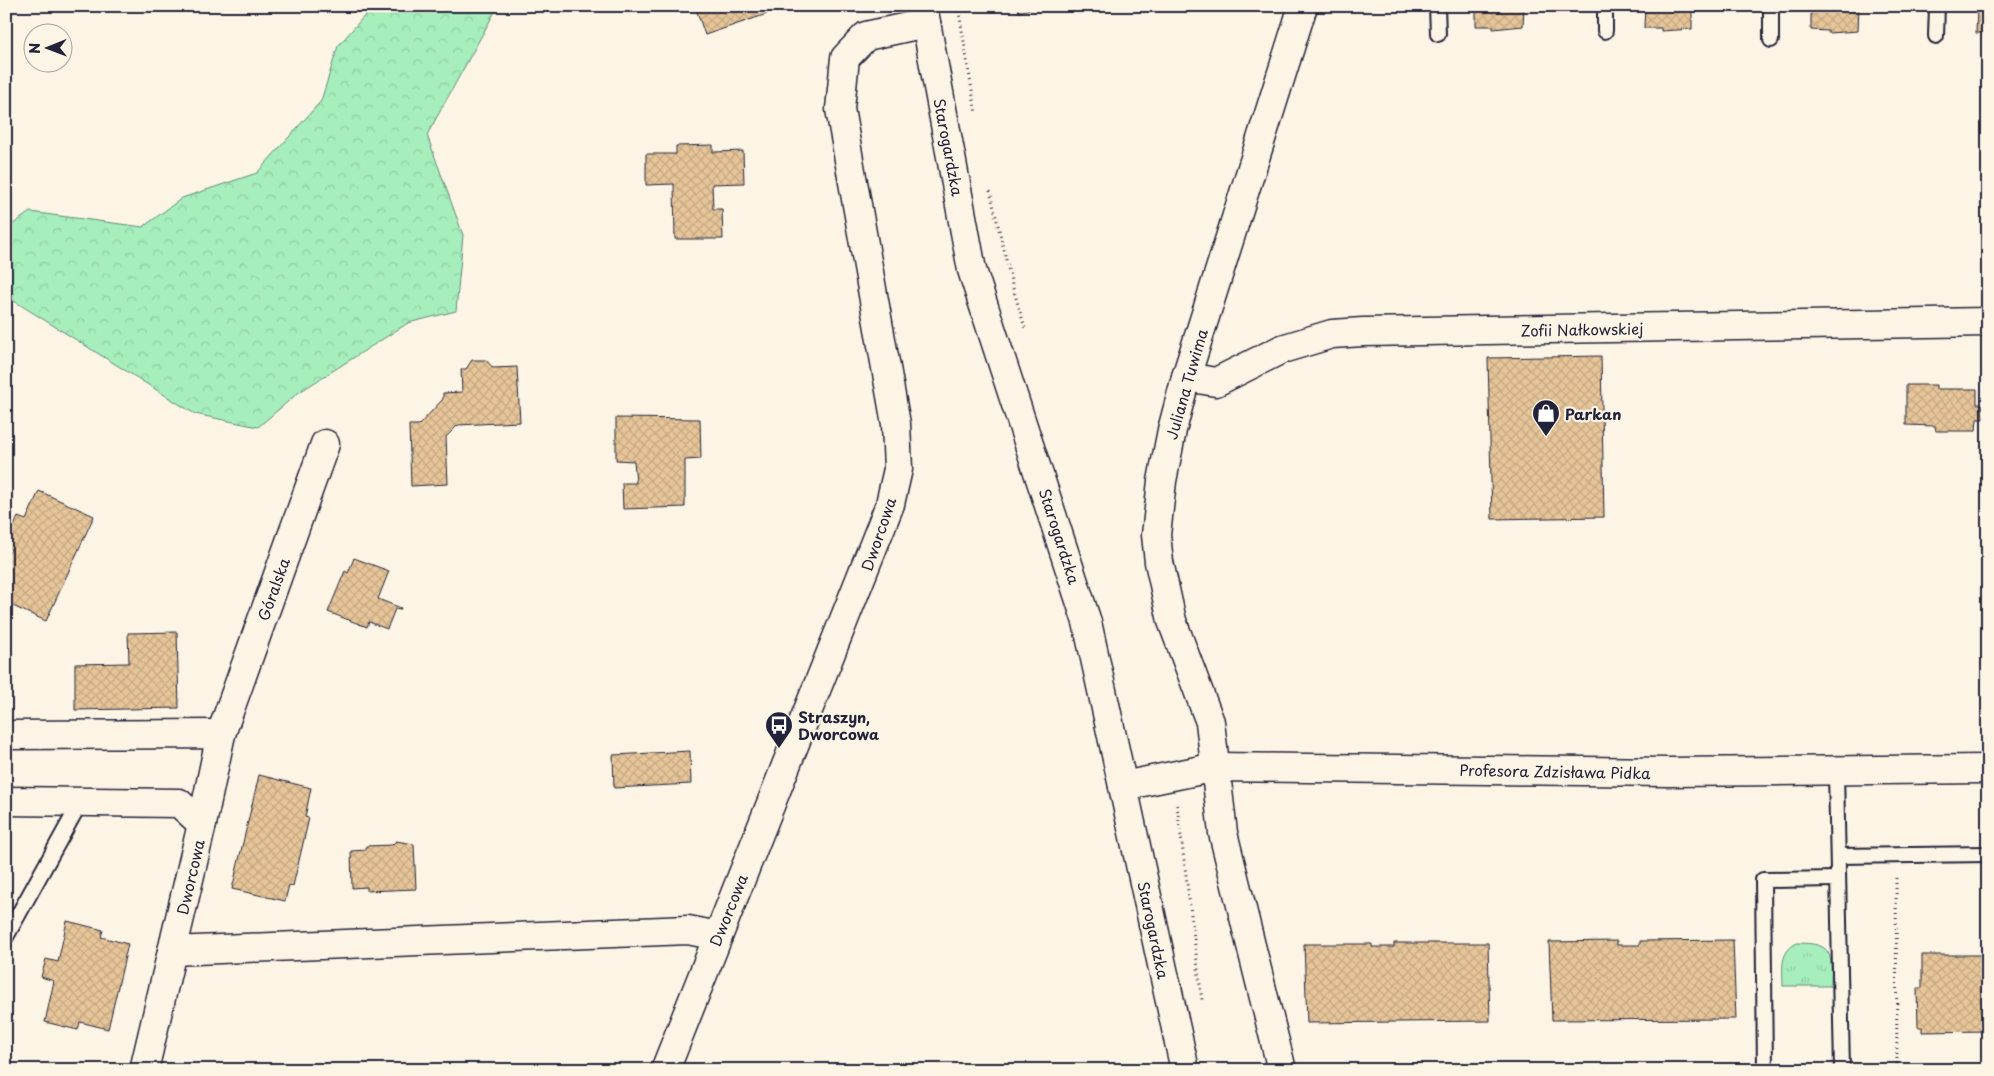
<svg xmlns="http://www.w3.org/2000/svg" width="1994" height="1076" viewBox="0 0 1994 1076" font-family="'Playpen Sans',sans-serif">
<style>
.grass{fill:url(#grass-tufts);stroke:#64887c}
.forest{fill:url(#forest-crowns);stroke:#64887c}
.building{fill:url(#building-cross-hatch);stroke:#22223b}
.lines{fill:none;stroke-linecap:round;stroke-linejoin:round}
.service-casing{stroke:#22223b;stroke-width:18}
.minor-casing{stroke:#22223b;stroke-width:31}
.secondary-casing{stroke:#22223b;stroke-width:31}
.path{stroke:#22223b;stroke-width:3;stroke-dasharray:1 4;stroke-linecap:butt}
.service{stroke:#fcf5e5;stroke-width:14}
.minor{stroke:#fcf5e5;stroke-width:28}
.secondary{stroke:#fcf5e5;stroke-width:28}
.labels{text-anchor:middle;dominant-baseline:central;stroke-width:4.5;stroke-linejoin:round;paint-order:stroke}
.street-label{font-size:15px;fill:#22223b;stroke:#fcf5e5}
.poi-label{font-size:15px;font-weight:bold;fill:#22223b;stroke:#fcf5e5;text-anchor:start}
</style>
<defs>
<pattern id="grass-tufts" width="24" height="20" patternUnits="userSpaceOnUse" patternTransform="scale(1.25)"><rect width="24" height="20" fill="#a6eebc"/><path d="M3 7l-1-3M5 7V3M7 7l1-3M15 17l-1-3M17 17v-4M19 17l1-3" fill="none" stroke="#8fcca2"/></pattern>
<pattern id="forest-crowns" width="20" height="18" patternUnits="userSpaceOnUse" patternTransform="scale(1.25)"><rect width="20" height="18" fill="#a6eebc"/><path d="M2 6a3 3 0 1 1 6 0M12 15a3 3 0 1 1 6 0" fill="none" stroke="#8fcca2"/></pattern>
<pattern id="building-cross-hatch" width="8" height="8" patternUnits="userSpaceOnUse" patternTransform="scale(1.25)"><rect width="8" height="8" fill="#e6c598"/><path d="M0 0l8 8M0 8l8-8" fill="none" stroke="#c5a984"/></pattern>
</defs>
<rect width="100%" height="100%" fill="#fcf5e5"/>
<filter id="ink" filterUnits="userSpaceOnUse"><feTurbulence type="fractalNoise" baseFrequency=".02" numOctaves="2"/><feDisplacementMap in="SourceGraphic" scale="10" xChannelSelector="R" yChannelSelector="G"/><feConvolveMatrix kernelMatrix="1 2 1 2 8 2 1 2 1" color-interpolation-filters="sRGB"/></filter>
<g filter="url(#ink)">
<path class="grass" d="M1797 943C1833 943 1832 953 1831 986H1783C1783 969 1779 952 1797 943Z"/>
<path class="forest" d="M373 6H498L427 135 463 235 456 311 408 323 298 393 258 427 195 414 6 296V229L30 212 143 227 182 198 257 173 321 101 338 46Z"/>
<g class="building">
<path d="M695 6H765L767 14 705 35Z"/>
<path d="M1017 6H1042L1019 12Z"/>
<path d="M1476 6H1524L1523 26 1493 29V26H1476Z"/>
<path d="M1645 6H1692V29L1661 31V28H1644Z"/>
<path d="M1811 6H1859L1858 31 1828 33V31L1811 30Z"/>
<path d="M1977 6H1988V33H1976Z"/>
<path d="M713 145V152L743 151 744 183 712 184 713 209H722L723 239H675L674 184 646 185V154H676V146Z"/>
<path d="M1601 356 1604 517 1492 519 1488 358Z"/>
<path d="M472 360H486L493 368 517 367 520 422 458 425 446 437 448 484 411 486 409 425H419L443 399V393L462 392 461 369H466Z"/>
<path d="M1906 385H1936V389H1977V404H1982L1983 419H1977L1976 431H1936L1935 426 1906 425Z"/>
<path d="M616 418 700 419 701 459 685 460V507L623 509 622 483H636L634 461 616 460Z"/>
<path d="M39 491 94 516 46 621 6 603V559L11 549 6 547V542L18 517 26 520Z"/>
<path d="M354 558 389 571 378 599 401 608 400 610 395 609 387 629 369 622 367 627 328 612 345 571 348 573Z"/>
<path d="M177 632 179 708 75 710V664L129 663 128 633Z"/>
<path d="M690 751 691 784 614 788 613 755Z"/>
<path d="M259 775 311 788 305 817 309 818 293 886 289 885 285 901 232 889Z"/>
<path d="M396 841 414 844 416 889 367 891V887L352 888 351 851 366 850V846L392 845Z"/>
<path d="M67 921 103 930 101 937 128 944 108 1029 80 1022 78 1030 45 1022 54 981 41 977 46 959 58 962Z"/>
<path d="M1733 940 1736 1019 1552 1020 1549 942 1617 941V945H1640V941Z"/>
<path d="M1394 943H1488L1490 1021 1307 1023 1304 944H1372V947H1394Z"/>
<path d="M1922 955H1988V1031L1922 1032V1027H1918L1917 988H1922Z"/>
</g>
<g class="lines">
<g class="service-casing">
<g id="service">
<path d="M1437 6 1438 34"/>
<path d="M1605 31V6"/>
<path d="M1936 36 1937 6"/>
<path d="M1771 40V6"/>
<path d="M1836 771 1842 1070"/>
<path d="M1838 856 1988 854"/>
<path d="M6 937 80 803"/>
<path d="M1765 1070 1763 880 1838 879"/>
</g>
</g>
<g class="minor-casing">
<g id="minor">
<path d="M1186 377 1216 382 1282 349 1332 334 1363 332 1988 322"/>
<path d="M221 734 325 444"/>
<path d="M6 735 221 734 202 824"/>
<path d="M1123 786 1216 767 1668 772 1988 769"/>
<path d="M6 801 179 803 202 824 144 1070"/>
<path d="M172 951 688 930 718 936"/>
<path d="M665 1070 890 504 898 469 896 424 840 109 845 58 866 36 926 23"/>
<path d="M1282 1070 1223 833 1210 722 1172 621 1159 562 1156 535 1162 481 1172 430 1186 377 1303 6"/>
</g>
</g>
<g class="secondary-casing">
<path id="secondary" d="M923 6 972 270 1087 622 1185 1070"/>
</g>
<g class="path">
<path d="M958 6 976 114"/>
<path d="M990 191 1012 285 1026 331"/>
<path d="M1177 805 1202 1000"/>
<path d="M1896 878 1897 1070"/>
</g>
<use href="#service" class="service"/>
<use href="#minor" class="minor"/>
<use href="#secondary" class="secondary"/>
</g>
</g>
<defs>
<g id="shop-pin" transform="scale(1.4375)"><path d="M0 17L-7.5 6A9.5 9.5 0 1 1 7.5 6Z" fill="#22223b" stroke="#fcf5e5"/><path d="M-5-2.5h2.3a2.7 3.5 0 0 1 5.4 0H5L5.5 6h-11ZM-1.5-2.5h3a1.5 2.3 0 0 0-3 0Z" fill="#fff"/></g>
<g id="bus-pin" transform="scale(1.4375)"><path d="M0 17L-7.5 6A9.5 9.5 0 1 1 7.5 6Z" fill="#22223b" stroke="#fcf5e5"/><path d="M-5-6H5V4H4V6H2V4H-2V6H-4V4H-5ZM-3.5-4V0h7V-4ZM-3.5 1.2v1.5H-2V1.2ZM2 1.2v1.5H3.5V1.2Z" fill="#fff"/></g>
</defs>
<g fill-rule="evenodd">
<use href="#shop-pin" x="1546" y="413"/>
<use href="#bus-pin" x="779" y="725"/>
</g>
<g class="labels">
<g class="street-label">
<text transform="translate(949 147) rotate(79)">Starogardzka</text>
<text transform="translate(1582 329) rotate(-1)">Zofii Nałkowskiej</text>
<text transform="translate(1186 384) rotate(-74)">Juliana Tuwima</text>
<text transform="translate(878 534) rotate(-71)">Dworcowa</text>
<text transform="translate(1060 536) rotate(72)">Starogardzka</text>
<text transform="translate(273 589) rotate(-70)">Góralska</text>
<text transform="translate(1555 771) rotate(1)">Profesora Zdzisława Pidka</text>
<text transform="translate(190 877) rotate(-77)">Dworcowa</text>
<text transform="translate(728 910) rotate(-68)">Dworcowa</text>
<text transform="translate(1154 930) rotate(78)">Starogardzka</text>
</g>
<g class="poi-label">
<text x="1565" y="413">Parkan</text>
<text x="798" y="716">Straszyn,<tspan x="798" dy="17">Dworcowa</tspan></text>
</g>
</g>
<rect width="1994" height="1076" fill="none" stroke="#fcf5e5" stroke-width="25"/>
<rect x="12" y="12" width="1969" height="1051" fill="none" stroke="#22223b" stroke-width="2" filter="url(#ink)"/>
<g transform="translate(48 48) rotate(269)"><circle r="24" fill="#fcf5e5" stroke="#a5a1a1"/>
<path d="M0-4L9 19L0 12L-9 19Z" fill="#22223b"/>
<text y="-8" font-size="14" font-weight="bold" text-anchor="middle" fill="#22223b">N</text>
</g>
</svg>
